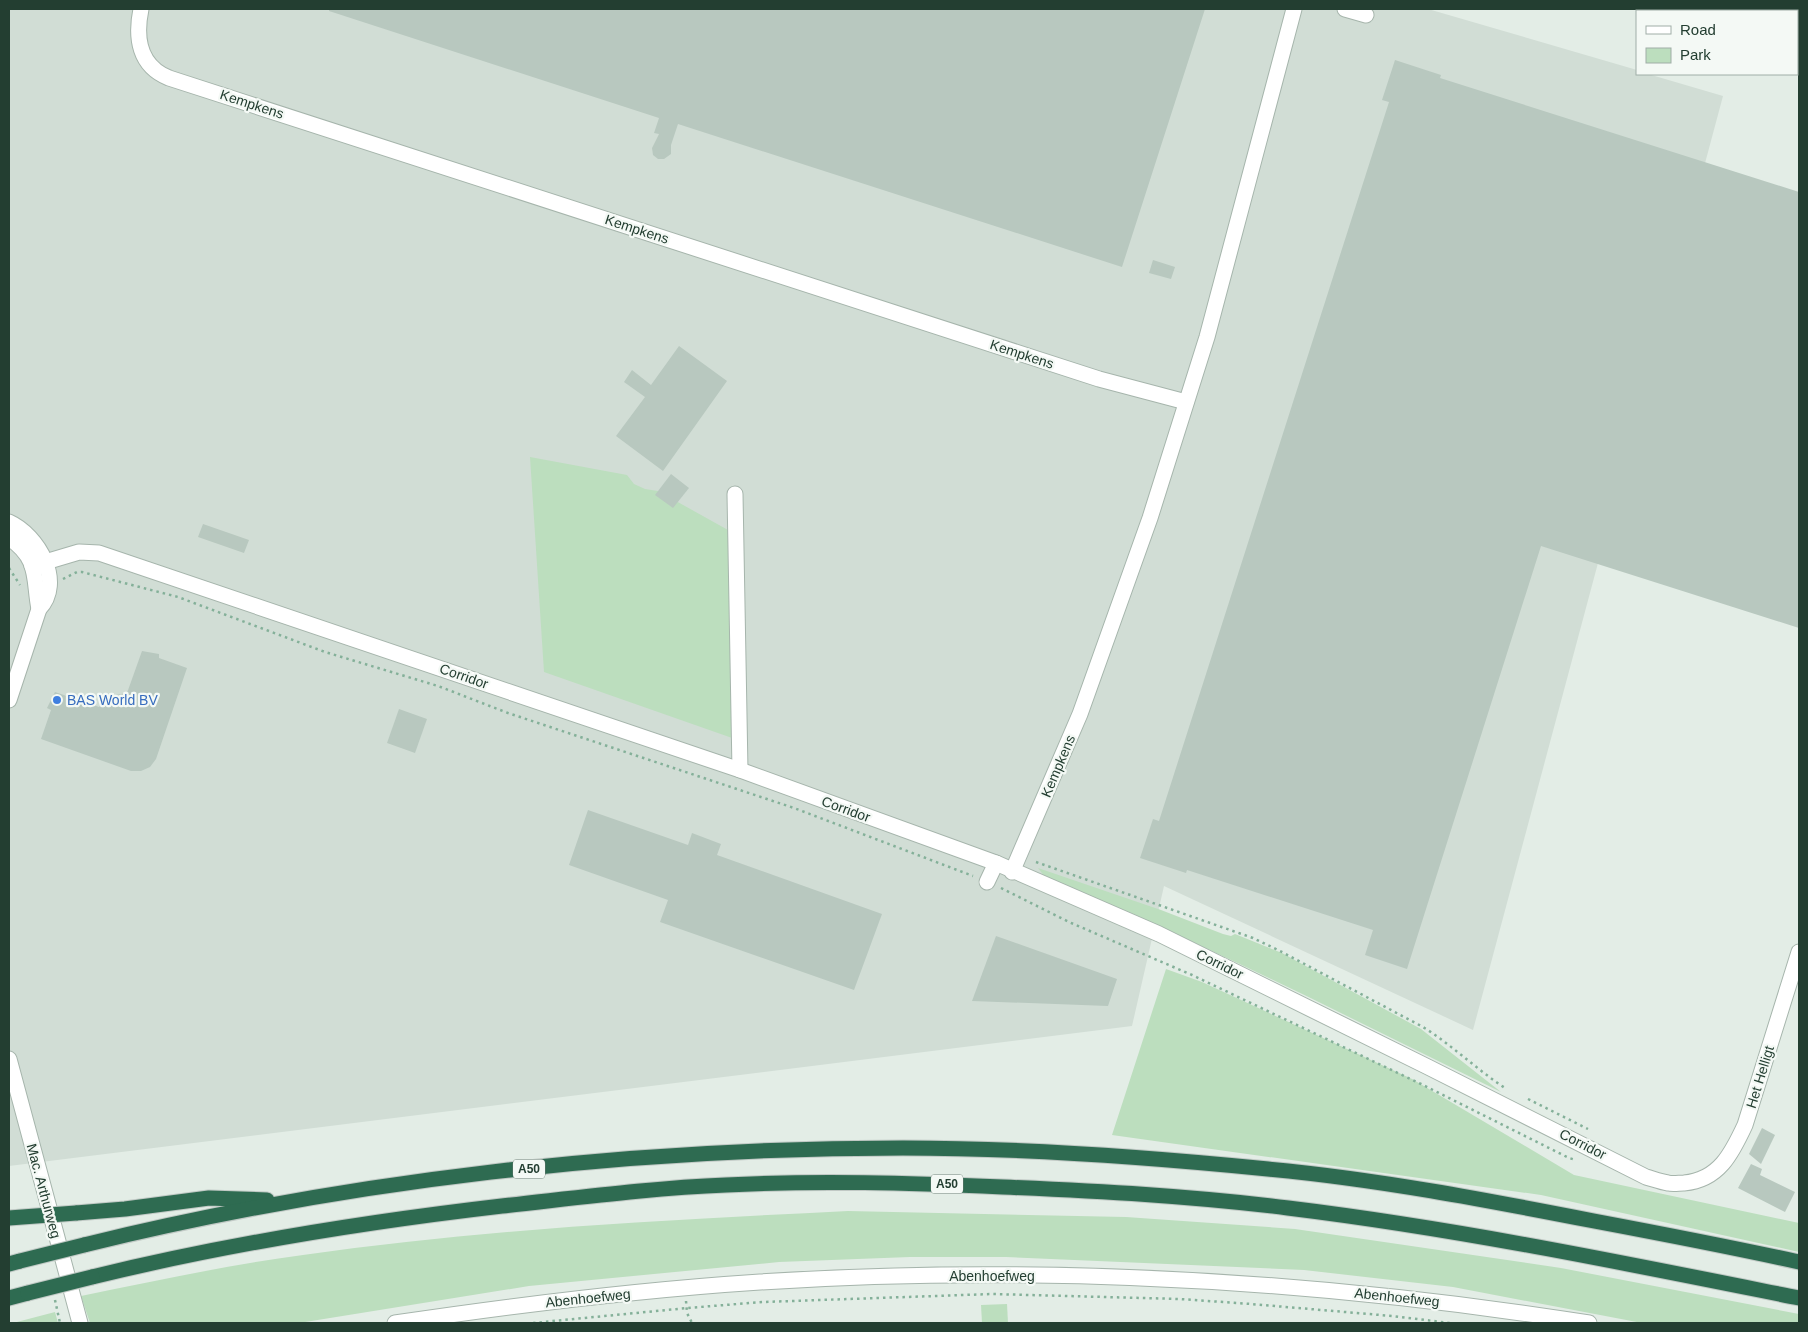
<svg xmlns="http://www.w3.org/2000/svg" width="1808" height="1332" viewBox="0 0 1808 1332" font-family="Arial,sans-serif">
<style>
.built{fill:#d1ddd5}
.green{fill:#bcdebe}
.building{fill:#b8c8bf}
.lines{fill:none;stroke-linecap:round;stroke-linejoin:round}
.minor-casing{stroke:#a6b5ac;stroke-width:17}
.highway-casing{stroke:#c1c9c5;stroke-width:17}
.path{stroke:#84b099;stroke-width:2.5;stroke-dasharray:2.5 4;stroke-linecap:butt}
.minor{stroke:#fff;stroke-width:15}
.highway{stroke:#2e6b51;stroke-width:15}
.highway-bridge-casing{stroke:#c1c9c5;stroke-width:17;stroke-linecap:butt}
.highway-bridge{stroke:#2e6b51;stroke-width:15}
.shop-dot{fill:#3f7fe0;stroke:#f4f9f5;stroke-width:2}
.labels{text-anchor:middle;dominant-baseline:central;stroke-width:4.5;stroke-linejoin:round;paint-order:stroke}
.shield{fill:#f4f9f5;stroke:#62766c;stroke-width:1}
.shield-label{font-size:12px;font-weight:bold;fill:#233e31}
.street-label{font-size:14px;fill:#233e31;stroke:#f4f9f5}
.shop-label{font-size:14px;fill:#366cbe;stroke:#f4f9f5;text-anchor:start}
</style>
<rect width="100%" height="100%" fill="#e3ede6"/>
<path class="built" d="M9 9H1428L1637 70V74H1648L1723 96 1473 1030 1164 886 1132 1026 9 1166Z"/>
<g class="green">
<path d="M530 457 627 475 634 484 645 489 658 491 728 530 735 739 544 672Z"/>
<path d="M1038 868 1161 910 1223 934 1231 936 1235 934 1282 953 1421 1029 1501 1092C1350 1018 1200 941 1045 877Z"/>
<path d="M1166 969 1202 982 1412 1079 1574 1175 1799 1223V1252L1541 1195 1112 1135Z"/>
<path d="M848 1211 1126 1217 1295 1229 1561 1268 1799 1314V1323H1642L1453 1287 1304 1270 1006 1257H910L779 1262 529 1286 299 1323H90L81 1296C155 1281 228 1265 303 1255 483 1229 666 1220 848 1211Z"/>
<path d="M1007 1304 1008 1323H982L981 1305Z"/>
<path d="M55 1312 58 1323H13Z"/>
</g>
<g class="building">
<path d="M329 9H1205L1122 267 678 124 671 145V154L664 159H658L653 155 652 148 659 134 654 133 659 118 329 11Z"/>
<path d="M1395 60 1441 75 1440 78 1799 192V628L1541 546 1407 969 1365 955 1373 930 1187 870 1186 873 1140 858 1153 819 1159 821 1389 102 1382 100Z"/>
<path d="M1153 260 1175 267 1171 279 1149 273Z"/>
<path d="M679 346 727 381 663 471 616 436 645 397 624 382 632 370 651 385Z"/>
<path d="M671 474 689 488 673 508 655 495Z"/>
<path d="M203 524 249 540 244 553 198 537Z"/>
<path d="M142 651 159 654V658L187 668 156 759 150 767 141 771H131L41 739 51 710 47 708 55 692 99 707 110 696 127 693Z"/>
<path d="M399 709 427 719 415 753 387 743Z"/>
<path d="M588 810 688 845 692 833 721 844 717 855 882 914 854 990 660 922 668 900 569 865Z"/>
<path d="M996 936 1117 979 1108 1006 972 1001Z"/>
<path d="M1762 1128 1775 1135 1761 1164 1749 1154Z"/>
<path d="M1751 1164 1762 1169 1760 1175 1795 1192 1785 1212 1738 1188Z"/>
</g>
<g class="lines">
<g class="minor-casing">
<g id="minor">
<path d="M141 9C135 38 139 66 169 78L1099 379 1186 402"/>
<path d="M1345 9 1366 15"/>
<path d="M735 494 740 770"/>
<path d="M9 522C38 535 65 582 39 609L9 700"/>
<path d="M9 538C40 559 33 579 39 609"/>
<path d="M32 566 79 552 99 553 740 770 996 863 1159 934 1428 1067 1646 1177C1653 1179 1661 1182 1668 1183 1673 1184 1679 1183 1684 1183 1719 1180 1732 1153 1745 1125L1799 952"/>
<path d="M1012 872 1080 714 1150 518 1207 337 1294 9"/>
<path d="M987 882 996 863"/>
<path d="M9 1059 80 1323"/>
<path d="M395 1323C516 1305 638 1290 760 1282 1037 1264 1316 1280 1589 1323"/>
</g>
</g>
<g class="highway-casing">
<g id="highway">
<path d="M76 1213 125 1209 209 1198 267 1200"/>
<path d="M84 1245C348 1180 631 1148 903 1148 1025 1148 1147 1157 1268 1169 1377 1179 1486 1200 1594 1221 1663 1234 1731 1247 1799 1262"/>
<path d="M9 1264 20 1261"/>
<path d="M92 1277C227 1244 364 1222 502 1206 576 1198 651 1188 726 1185 818 1180 911 1183 1003 1187 1098 1191 1193 1196 1288 1208 1460 1229 1629 1264 1799 1298"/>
<path d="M9 1298 28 1293"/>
</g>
</g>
<g class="path">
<path d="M9 568 20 585"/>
<path d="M63 579 77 572H82L178 597 325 652 438 686 508 713 794 808 973 876"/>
<path d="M1036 862 1253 938 1280 951 1423 1027C1452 1045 1476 1069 1505 1088"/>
<path d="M1001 888 1069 922 1192 975 1421 1084 1569 1158 1576 1160"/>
<path d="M1528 1099 1588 1129"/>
<path d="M55 1300 60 1323"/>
<path d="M686 1301 687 1313 692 1323"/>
<path d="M533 1323 687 1308 763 1302 992 1294 1180 1299 1251 1304 1392 1316 1450 1323"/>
</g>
<use href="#minor" class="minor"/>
<use href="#highway" class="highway"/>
<g class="highway-bridge-casing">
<g id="highway-bridge">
<path d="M9 1218 76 1213"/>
<path d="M20 1261 84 1245"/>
<path d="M28 1293 92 1277"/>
</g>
</g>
<use href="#highway-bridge" class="highway-bridge"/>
</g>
<circle class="shop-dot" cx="57" cy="700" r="5"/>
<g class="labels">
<g class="shield">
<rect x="513" y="1159.5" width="32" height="19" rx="4"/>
<rect x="931" y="1174.5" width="32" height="19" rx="4"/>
</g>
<g class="shield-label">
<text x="529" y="1169">A50</text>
<text x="947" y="1184">A50</text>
</g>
<g class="street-label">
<text transform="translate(252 104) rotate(18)">Kempkens</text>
<text transform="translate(637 229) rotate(18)">Kempkens</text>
<text transform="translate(1022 354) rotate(18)">Kempkens</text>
<text transform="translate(464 676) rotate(19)">Corridor</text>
<text transform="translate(1058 766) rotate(-67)">Kempkens</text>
<text transform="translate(846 809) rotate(20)">Corridor</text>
<text transform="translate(1220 964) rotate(26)">Corridor</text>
<text transform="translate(1760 1077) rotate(-73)">Het Helligt</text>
<text transform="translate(1583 1144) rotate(27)">Corridor</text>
<text transform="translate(44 1191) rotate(75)">Mac. Arthurweg</text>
<text x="992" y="1276">Abenhoefweg</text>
<text transform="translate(1397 1297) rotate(6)">Abenhoefweg</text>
<text transform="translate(588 1298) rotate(-6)">Abenhoefweg</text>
</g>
<g class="shop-label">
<text x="67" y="700">BAS World BV</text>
</g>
</g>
<rect width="1808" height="1332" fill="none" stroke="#233e31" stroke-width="20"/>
<rect x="1636" y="10" width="162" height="65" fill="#f4f9f5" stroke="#a0aea7"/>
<rect x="1646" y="26" width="25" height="8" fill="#ffffff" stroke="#a0aea7"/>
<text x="1680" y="35" font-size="15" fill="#233e31">Road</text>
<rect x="1646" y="48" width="25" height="15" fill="#bcdebe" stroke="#a0aea7"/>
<text x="1680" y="60" font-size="15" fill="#233e31">Park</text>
</svg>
